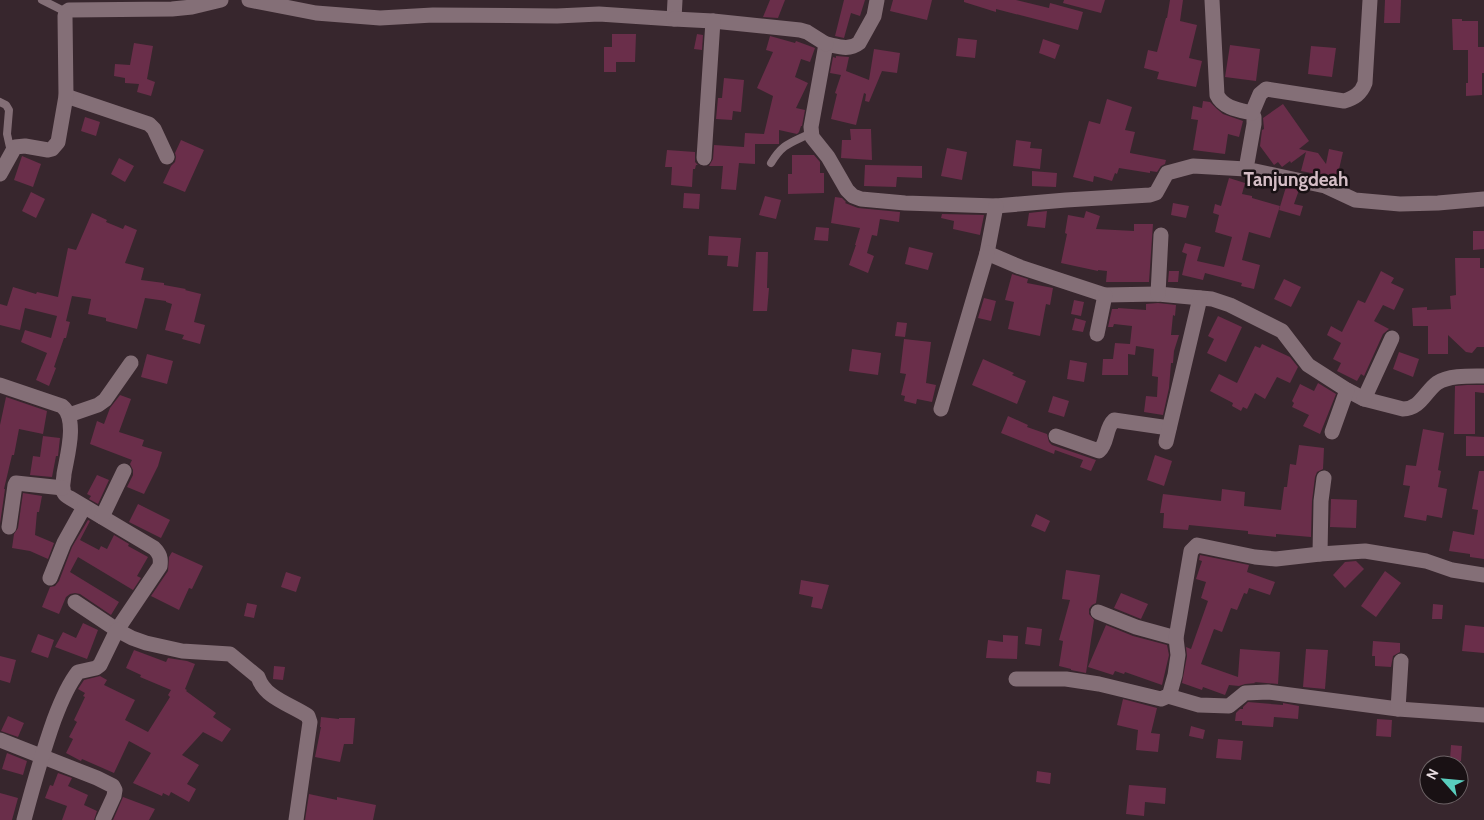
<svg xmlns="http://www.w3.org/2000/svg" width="1484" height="820" viewBox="0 0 1484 820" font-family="Cabin,sans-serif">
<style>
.building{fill:#6a2e4a}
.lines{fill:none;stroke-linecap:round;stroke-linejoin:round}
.lane{stroke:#846f77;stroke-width:8}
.street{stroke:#846f77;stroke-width:15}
.labels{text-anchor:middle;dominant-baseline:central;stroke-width:5;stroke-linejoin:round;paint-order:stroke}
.quarter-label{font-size:19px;font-weight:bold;fill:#d5bec6;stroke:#191114}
</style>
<rect width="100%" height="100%" fill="#37262d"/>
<g class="building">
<path d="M770 0H785L778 18 763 17Z"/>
<path d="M844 0H865L860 16 851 13 844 38 835 36Z"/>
<path d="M893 0H932L927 20 890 11Z"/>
<path d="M964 0H1016L1049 8 1050 3 1083 12 1078 30 996 9V12L964 2Z"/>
<path d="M1064 0H1105L1101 13 1063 3Z"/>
<path d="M1170 0H1183L1180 21 1197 25 1189 58 1202 61 1196 87 1157 79 1159 72 1144 68 1148 50 1157 52 1166 18H1167Z"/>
<path d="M1385 0H1401L1400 23H1384Z"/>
<path d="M1452 19H1462V21H1478V47H1484V73H1482V95L1466 96V83H1468V50H1453Z"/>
<path d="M612 34H636L635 62H616V72H604V47H612Z"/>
<path d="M697 34 703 35 702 50 694 49Z"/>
<path d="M770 36 795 43 796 41 815 48 810 62 801 59 795 77 808 83 796 108 805 110 802 126H801L799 132 797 134 779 130V144H755V164L739 163 736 190 721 189 723 166H709L713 159 714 145 744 147 745 133 764 134 773 96 757 88 773 52 766 50Z"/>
<path d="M958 38 977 40 975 58 956 56Z"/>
<path d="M1043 39 1060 45 1055 59 1039 53Z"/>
<path d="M134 43 153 46 147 79 155 82 151 96 137 92 139 84 125 83V78L114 76 115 64 130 65Z"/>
<path d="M1230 45 1260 49 1256 81 1225 77Z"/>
<path d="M1311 46 1336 48 1332 77 1308 74Z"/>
<path d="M874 49 900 53 897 73 882 71 869 102 865 101 866 94 864 93 856 125 831 119 837 94 835 93 841 75 830 73 833 57 836 58V56L849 57 846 71 869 80Z"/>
<path d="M724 78 744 80 741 112 733 111 732 120 716 119 718 98H722Z"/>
<path d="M1107 99 1132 107 1125 130 1135 132 1130 152V153L1166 160 1165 164 1161 166 1157 172 1150 171V173L1119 168 1117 174 1115 173 1112 181 1094 176 1093 182 1073 177 1089 121 1100 124Z"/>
<path d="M1203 101 1210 102 1217 109 1223 114 1243 121 1239 137 1228 134 1225 154 1193 150 1198 120 1191 119 1193 106 1202 108Z"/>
<path d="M1283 104 1309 141 1299 149 1318 153 1326 164 1329 149 1343 152 1337 178 1301 171 1306 152 1291 163 1290 161 1282 167 1278 162 1274 165 1260 146 1262 130 1264 129 1263 118Z"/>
<path d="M85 117 100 122 96 136 81 131Z"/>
<path d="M850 129H871L872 160 841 158 842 140H851Z"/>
<path d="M181 140 204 150 185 192 163 183 171 166 175 162 176 157 175 153Z"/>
<path d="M1016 140 1031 142 1030 148 1042 149 1040 169 1013 166Z"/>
<path d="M947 148 967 152 962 180 941 176Z"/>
<path d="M667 150 695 152V162L698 165H696L695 169H693L692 187 671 185 672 167H665Z"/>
<path d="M792 155H814L820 162V173H824V193L788 194V174H792Z"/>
<path d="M22 156 41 164 33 187 14 180Z"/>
<path d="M119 158 134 166 125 182 111 174Z"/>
<path d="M865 165 922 166V178L897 177 896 187 864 186Z"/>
<path d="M1032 171 1057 173 1056 187 1032 186Z"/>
<path d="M1229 178 1245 183 1242 194 1252 196V198L1280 206 1270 238 1249 232 1242 260 1260 265 1254 289 1241 286 1242 283 1205 273 1203 280 1182 275 1187 254 1182 252 1185 243 1201 247 1197 261 1224 267 1232 237 1215 232 1219 215 1213 213 1215 204 1221 206Z"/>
<path d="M1286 187 1299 190 1294 204 1303 206 1300 216 1279 210Z"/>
<path d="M31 192 45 199 36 218 22 211Z"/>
<path d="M684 193 700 194 699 209 683 208Z"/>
<path d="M765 196 781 200 776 219 759 215Z"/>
<path d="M835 197 842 198 846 202 845 203 858 208 900 212 899 222 880 219 877 236 872 235 867 253 874 256 868 273 849 265 856 245H855L860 228 831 223Z"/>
<path d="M1173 203 1189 206 1186 218 1171 215Z"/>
<path d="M1047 211 1045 228 1027 226 1029 213Z"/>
<path d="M1086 211 1100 216 1096 229 1134 231V224H1153L1149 282H1106L1107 271 1098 270V271L1061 263 1067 234 1065 233 1068 215 1084 218Z"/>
<path d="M92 213 107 220 106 222 123 229 125 225 137 230 125 263 144 268 141 280 164 283V285L186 289 185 290 201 294 194 322 205 325 200 344 182 339 184 335 165 330 172 304 166 302V301L145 298 137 329 106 321V318L88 314 91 299 72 296 66 321 70 322 66 338H64L54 367 56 368 49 386 36 380 47 353 21 342 25 330 51 338 57 316 25 308 20 330 0 325V304L7 306 13 287 36 294 37 292 58 297 68 248 76 250Z"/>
<path d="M942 214 984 215 980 235 953 229 954 221 941 218Z"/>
<path d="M816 227 829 228 828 241 814 240Z"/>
<path d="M1473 231H1484V249L1473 250Z"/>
<path d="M709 236 741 238 738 267 727 266 728 256 708 255Z"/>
<path d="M909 247 933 253 928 270 905 264Z"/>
<path d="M756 252H768L767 288H769L767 311H753Z"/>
<path d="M1455 258H1480V268H1484V347H1477L1472 353 1466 352 1448 335V354H1428V326H1413L1412 308 1427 307V310L1451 309 1450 296 1456 295Z"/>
<path d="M1169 271H1179L1178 282H1168Z"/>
<path d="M1381 271 1394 278 1391 283 1404 289 1394 310 1383 305 1374 321 1389 329 1383 334 1364 376 1361 374 1357 381 1337 371 1341 363 1333 359 1341 343 1327 335 1331 326 1342 332 1358 300 1365 303Z"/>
<path d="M1012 274 1028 279 1027 283 1053 288 1050 305 1046 304 1040 336 1008 329 1014 302 1005 300Z"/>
<path d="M1284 279 1301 287 1291 307 1274 299Z"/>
<path d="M984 298 996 301 991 321 978 318Z"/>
<path d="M1074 300 1084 302 1081 316 1071 314Z"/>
<path d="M1158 303 1176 305 1175 316 1173 315 1171 335H1179L1174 351 1173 363H1171L1169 388 1163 415 1144 412 1146 396 1157 397 1158 377 1152 376 1154 349 1136 346 1135 355 1128 354V375H1102L1103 359H1113L1115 343 1130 344 1132 326 1114 324 1113 327H1108L1112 309H1118V308L1146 310V304Z"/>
<path d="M1218 316 1242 327 1226 362 1207 353 1214 339 1208 336Z"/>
<path d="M1075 318 1086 321 1083 332 1072 330Z"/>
<path d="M897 322 907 323 905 337 895 336Z"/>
<path d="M904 339 931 342 926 383 936 385 932 402 917 399 916 404 904 401 905 396 901 395 906 374 900 373Z"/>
<path d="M1262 344 1290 357 1298 367 1290 383 1277 377 1265 399 1255 393 1247 409 1243 407 1241 411 1232 406 1233 403 1210 391 1219 374 1237 383 1255 346 1260 348Z"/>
<path d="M852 349 881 353 878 375 849 371Z"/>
<path d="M1399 352 1419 359 1413 377 1393 369Z"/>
<path d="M147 354 173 361 167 384 141 377Z"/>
<path d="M983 359 1014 373 1012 375 1026 381 1017 404 972 385Z"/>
<path d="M1070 360 1087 363 1084 382 1067 379Z"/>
<path d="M1318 383 1336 394 1320 434 1303 426 1309 415 1292 407 1294 403 1292 401 1300 384 1314 391Z"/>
<path d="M1467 385H1484V393L1475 392V434H1454L1455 386Z"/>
<path d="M120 395 131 399 119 432 144 440 142 446 162 452 158 466 144 494 127 487 133 475V470L130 464 132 460 90 444 97 421 104 424 110 408Z"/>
<path d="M1053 396 1069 401 1064 417 1048 412Z"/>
<path d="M6 397 47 411 43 434 19 429 14 455H12L4 489H5L0 524V425Z"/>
<path d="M1008 416 1028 425 1027 427 1047 434 1049 442 1052 445 1096 460 1091 471 1080 467 1083 460 1055 450 1054 454 1001 433Z"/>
<path d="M1423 429 1444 433 1438 470 1441 471 1438 487 1447 489 1442 518 1427 515 1426 521 1404 517 1410 486 1403 485 1406 465 1416 466Z"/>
<path d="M43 436 60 438 58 456H56L52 477 30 475 33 456 40 457Z"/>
<path d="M1466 436 1484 437V456H1466Z"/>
<path d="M1299 445 1324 448 1323 469 1317 472 1315 477 1312 501 1311 537 1276 534V537L1248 534V531L1189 525 1188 530 1163 528 1164 513H1160L1163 494 1221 501 1222 489 1245 492 1244 506 1281 510 1284 487H1287L1290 464 1296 465Z"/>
<path d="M1155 455 1172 461 1164 486 1147 480Z"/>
<path d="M1479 471H1484V559L1470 557V554L1449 551 1453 531 1474 535 1478 510 1472 509Z"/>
<path d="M97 475 109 480 98 504 89 499 91 496 87 494Z"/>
<path d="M23 493 42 496 39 512H37L35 535 54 543 48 559 30 551 12 548 14 534 18 528Z"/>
<path d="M1331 499 1357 500 1356 528 1330 527Z"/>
<path d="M138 504 170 520 161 538 129 522Z"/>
<path d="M1036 514 1050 521 1045 532 1031 526Z"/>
<path d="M88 520 90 521 80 540 99 550 101 546 107 549 114 535 129 544 128 546 148 557 137 576 141 578 133 590 78 557 70 572 119 602 111 615 80 594 75 593 70 594 66 597 59 614 42 607 50 587 55 586 59 581 72 547Z"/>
<path d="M172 552 203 566 192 589 189 588 179 610 151 596 168 571 169 557Z"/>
<path d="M1200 555 1249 565 1247 572 1275 582 1270 595 1249 588 1247 594 1244 593 1237 610 1231 608 1222 632 1214 629 1201 664 1238 677 1240 649 1280 652 1278 684 1254 682 1256 683 1245 684 1239 686 1229 685 1225 695 1203 687 1202 690 1182 683 1187 656 1186 647 1191 649 1208 601 1201 598 1206 582 1196 579 1202 561 1199 560Z"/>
<path d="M1356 561 1364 569 1345 588 1333 575 1345 562Z"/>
<path d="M1066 570 1100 575 1096 603 1092 605 1089 609V614L1094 620 1086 673 1071 670V669L1059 666 1063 641 1059 640 1070 600 1062 599Z"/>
<path d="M1385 571 1401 583 1376 617 1361 606Z"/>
<path d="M286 572 301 577 296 592 281 587Z"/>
<path d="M801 580 829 585 822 609 811 607 813 597 799 594Z"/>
<path d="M1121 593 1148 604 1141 619 1114 608Z"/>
<path d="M247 603 257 605 254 618 244 616Z"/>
<path d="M1433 604 1443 605 1442 619H1432Z"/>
<path d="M83 623 98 630 87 659 55 647 63 632 76 638Z"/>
<path d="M1106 625 1133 636 1167 645 1169 655 1162 685 1125 672 1124 674 1115 671 1113 675 1088 667Z"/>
<path d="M1465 625 1484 627V653L1462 651Z"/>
<path d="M1027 627 1042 629 1040 646 1025 644Z"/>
<path d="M38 634 54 640 48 658 31 652Z"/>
<path d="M1003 635 1018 636 1017 659 986 658 988 640 1003 642Z"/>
<path d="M1373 641 1400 643V652L1393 656 1391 667 1375 666V656H1372Z"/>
<path d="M1306 649 1328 650 1325 689 1303 687Z"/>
<path d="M134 650 166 662 168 658 187 661 195 664 185 689 187 690 186 691 216 713 213 717 231 729 222 742 203 732 182 755 199 765 187 784 196 789 189 802 171 792 169 796 163 793 162 796 133 783 151 753 129 741 114 773 82 759 81 761 66 753 73 739 69 737 77 722 74 720 85 697 83 696 85 693 78 689 84 680 100 676 107 680 104 685 135 700 125 720 148 732 170 697 168 695 171 690 140 677 141 675 126 668Z"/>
<path d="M0 656 16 660 10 683 0 680Z"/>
<path d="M274 666 285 667 283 680 273 679Z"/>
<path d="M1123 699 1157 708 1151 733 1160 734 1158 752 1136 750 1138 730 1117 725Z"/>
<path d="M1248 702 1283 705V703L1299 706 1298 719 1274 717 1273 727 1242 725V721H1235L1236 713 1240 709H1243V707Z"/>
<path d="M8 716 24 723 18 737 1 731Z"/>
<path d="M321 717 339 719V718H355L353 744H344L340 762 315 757 321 727H320Z"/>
<path d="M1377 719 1392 720 1391 737 1376 736Z"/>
<path d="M1191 726 1205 730 1203 739 1189 736Z"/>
<path d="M1218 739 1243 741 1241 760 1216 758Z"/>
<path d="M1451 745 1462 746 1461 761 1450 760Z"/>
<path d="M7 753 27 761 23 775 2 769Z"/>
<path d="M1037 771 1051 773 1050 784 1036 782Z"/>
<path d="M58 773 72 778 68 786 88 795 84 805 97 811 94 820H62L67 806 45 798 50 785 53 786Z"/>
<path d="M1129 785 1166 788 1165 804 1145 802 1144 816 1126 814Z"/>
<path d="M0 793 18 798 12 820H0Z"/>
<path d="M309 794 337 800V797L376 805 373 820H305Z"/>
<path d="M123 797 155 809 149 820H113Z"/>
</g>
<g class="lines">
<g class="lane">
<path d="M42 0 66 12"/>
<path d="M0 102 6 105 9 110 7 134 11 152"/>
<path d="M771 163C783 143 791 143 811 133"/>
</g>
<g class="street">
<path d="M249 0 316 13 380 18 433 15 557 16 599 14 674 19 675 0"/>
<path d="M877 0 874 16 859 43C849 51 837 46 826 44L811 127 812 137 828 157 847 190 853 196 861 199 905 203 996 206 1066 200 1150 195 1156 193 1167 173 1193 166 1246 169"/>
<path d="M1212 0 1217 95C1223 108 1239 110 1252 113L1254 117V124L1246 169 1325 186 1355 200 1400 204 1438 203 1484 199"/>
<path d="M674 19 713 21 800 30 807 32 826 44"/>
<path d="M66 96 149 124 154 129 167 157"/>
<path d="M1252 113 1260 94 1266 89 1344 101C1354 98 1361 94 1365 83L1370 0"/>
<path d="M704 158 713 21"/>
<path d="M0 174 15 147 25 146 48 150 52 149 58 142 66 96 65 16 66 12 69 10 172 9 192 7 221 0"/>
<path d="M996 206 987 253 1020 267 1105 295 1158 294 1212 299 1230 305 1282 331 1308 365 1347 390 1364 399 1403 409C1420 409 1425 392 1437 383 1449 375 1470 376 1484 376"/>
<path d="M1158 294 1161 235"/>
<path d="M1097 334 1105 295"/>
<path d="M0 385 62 406C78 419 67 456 64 474 64 479 61 488 64 493 65 495 68 497 70 498L154 548C160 554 161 558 160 566L117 630 75 602"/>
<path d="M1364 399 1392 338"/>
<path d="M941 409 987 253"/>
<path d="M69 415 98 405 105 400 131 363"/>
<path d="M1332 432 1347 390"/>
<path d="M1056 436 1099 451C1108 443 1105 428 1114 420L1169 428"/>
<path d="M1166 442 1200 298"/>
<path d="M102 517 124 471"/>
<path d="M9 527 15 485 16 483 63 488"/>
<path d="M1320 554 1321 501 1324 478"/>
<path d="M50 578 64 543 84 507"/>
<path d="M1098 612 1136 627 1176 638"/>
<path d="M1016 679H1066L1099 684 1161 699 1168 696 1170 693 1175 675 1178 655 1176 638 1191 551 1197 545 1255 557 1276 559 1320 554 1365 551 1426 561 1452 570 1484 575"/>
<path d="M1168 696 1199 705 1229 706 1245 693 1268 692 1398 709 1484 715"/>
<path d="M1398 709 1401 661"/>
<path d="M0 740 97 778 113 786 115 790 114 796 103 820"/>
<path d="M24 820C33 786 42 754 54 720 60 704 67 686 78 672L96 668 100 665 117 630 132 638 146 643 182 651 230 654 258 677C265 698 290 704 308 716L310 722 296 820"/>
</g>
</g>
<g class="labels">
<g class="quarter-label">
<text x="1296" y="179">Tanjungdeah</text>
</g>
</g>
<g transform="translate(1444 780) rotate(297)"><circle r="24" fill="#191114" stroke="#6d6366"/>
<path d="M0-4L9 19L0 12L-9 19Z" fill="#59cebe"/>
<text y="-8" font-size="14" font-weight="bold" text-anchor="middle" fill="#eadee2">N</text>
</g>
</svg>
